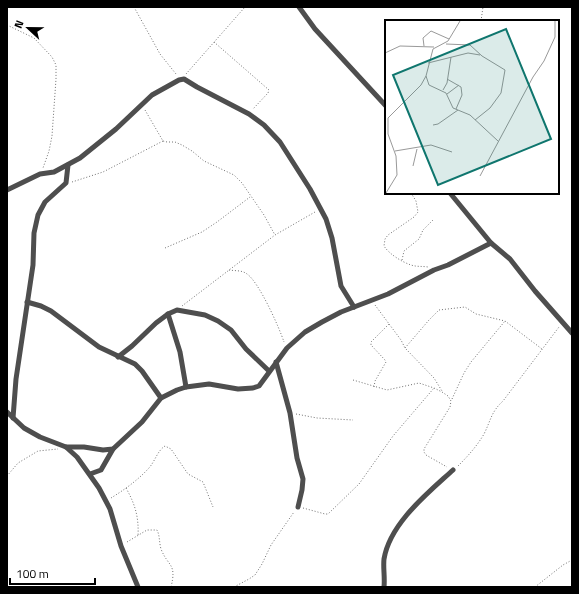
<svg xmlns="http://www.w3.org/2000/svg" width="579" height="594" viewBox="0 0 579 594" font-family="'Titillium Web',sans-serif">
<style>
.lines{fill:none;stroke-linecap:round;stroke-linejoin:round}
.path{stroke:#707070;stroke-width:1;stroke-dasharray:1 2;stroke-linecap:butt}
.minor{stroke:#4e4e4e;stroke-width:5}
.inset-road{fill:none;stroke:#999;stroke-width:1}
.view{fill:#0f766e;fill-opacity:0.15;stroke:#0f766e;stroke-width:2}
.inset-edge{fill:none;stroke:#000;stroke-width:2}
</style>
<rect width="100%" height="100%" fill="#fff"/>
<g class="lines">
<g class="path">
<path d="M134 7 160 54 176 74"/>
<path d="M481 21 483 7"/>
<path d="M7 25 34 38 52 57 56 65V79L52 136 49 151 43 168"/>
<path d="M214 42 269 90 268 93 253 109"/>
<path d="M186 74 245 7"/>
<path d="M145 110 163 141 167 142H175L182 145 192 151 204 161 234 175 242 183 264 215 275 235"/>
<path d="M72 182 103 172 163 141"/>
<path d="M411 193 416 201 418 212 414 217 388 235 385 239 384 246C389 254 402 262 411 265 417 267 422 266 428 267"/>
<path d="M165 248 202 232 217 222 250 197"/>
<path d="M402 260 404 251 419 239 423 230 433 220"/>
<path d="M229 270C235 271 242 270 247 274 259 282 279 327 284 342"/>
<path d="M375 305 401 340 405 348 434 378 442 391"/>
<path d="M182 306 275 235 315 212"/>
<path d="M405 348 429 320 439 310 465 307 476 314 505 321 542 349"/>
<path d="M353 380 387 390 419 383 434 388 442 392 448 396 451 401 450 407 424 449V452L426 455 447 467"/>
<path d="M374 387 375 381 386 362 385 360 371 345V342L389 324"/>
<path d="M452 399 464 373 471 362 505 321"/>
<path d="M296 414 317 418 353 420"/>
<path d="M458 466C468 456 477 446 484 434 491 420 491 412 503 401L559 327"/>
<path d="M7 476 18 463 38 451 58 449"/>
<path d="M126 488C135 504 139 517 138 536"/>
<path d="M111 498C124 490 138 480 148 469 155 462 157 451 165 446L171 449 188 474 203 482 213 507"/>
<path d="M303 508 325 514H328L359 484 393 436 434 388"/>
<path d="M127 542 147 530H157C160 536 159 542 161 549 168 567 177 563 171 587"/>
<path d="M234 587 249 579 255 575 262 564 271 545 294 512"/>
<path d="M535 587 563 565 572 560"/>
</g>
<g class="minor">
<path d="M299 7 315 29 386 106"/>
<path d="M7 190 40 174 54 172 80 158 116 129 152 95 179 80 184 79 197 87 249 114 264 125 280 142 310 189 326 219 332 238 341 286 354 307"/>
<path d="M450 193 491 243 510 259 535 291 572 333"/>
<path d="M27 302 41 306 51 311 99 347 135 364 142 371 161 398"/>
<path d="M168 314 180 352 186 387"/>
<path d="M118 357 132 346 156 323 168 314 177 310 205 315 218 321 231 330 246 349 269 371"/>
<path d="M276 362 290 413 297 458 303 479 302 490 298 507"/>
<path d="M7 412 24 428 40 437 66 447 77 457 99 488 110 509 121 546 138 587"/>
<path d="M13 418 16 379 33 265 34 233 38 215 45 202 66 183 68 165"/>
<path d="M66 447H84L103 450 113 449 142 422 161 398 177 390 186 387 209 384 238 389 253 388 259 386 287 348 305 332 322 322 341 312 388 294 434 270 448 265 491 243"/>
<path d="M90 474 101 470 113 449"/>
<path d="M384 587C385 578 383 567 384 559 390 523 428 493 453 470"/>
</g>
</g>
<g transform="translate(385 20)">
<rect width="174" height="174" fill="#fff"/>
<path class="inset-road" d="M61 24 85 25 97 36 120 50 116 73 105 88 90 100M39 26 38 18 46 11 64 19M0 33 15 26 49 27M43 43 83 33 95 35M41 56 44 65 61 73 68 88 85 95 113 121M62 59 76 67 77 75 71 89M58 70 62 63 66 37M62 74 74 65M48 105 53 104 73 90M10 131 46 125 67 132M28 146 32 129M95 156 148 57 159 41 170 17V1M1 173 12 155 11 136 3 114V98L36 65 41 56 48 29 63 21 75 1"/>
<path class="view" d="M121 9 166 119 53 165 8 55Z"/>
<rect width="174" height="174" class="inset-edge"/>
</g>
<rect width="579" height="594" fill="none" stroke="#000000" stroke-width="16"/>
<g transform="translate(28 28) rotate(292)" stroke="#ffffff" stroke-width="3" paint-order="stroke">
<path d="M0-3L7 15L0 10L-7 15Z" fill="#000000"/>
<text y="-6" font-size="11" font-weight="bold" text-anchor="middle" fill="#000000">N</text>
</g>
<path d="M10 578v6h85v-6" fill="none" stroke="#000000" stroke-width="2"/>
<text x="16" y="578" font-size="12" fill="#000000" stroke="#ffffff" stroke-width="3" paint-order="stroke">100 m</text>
</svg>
